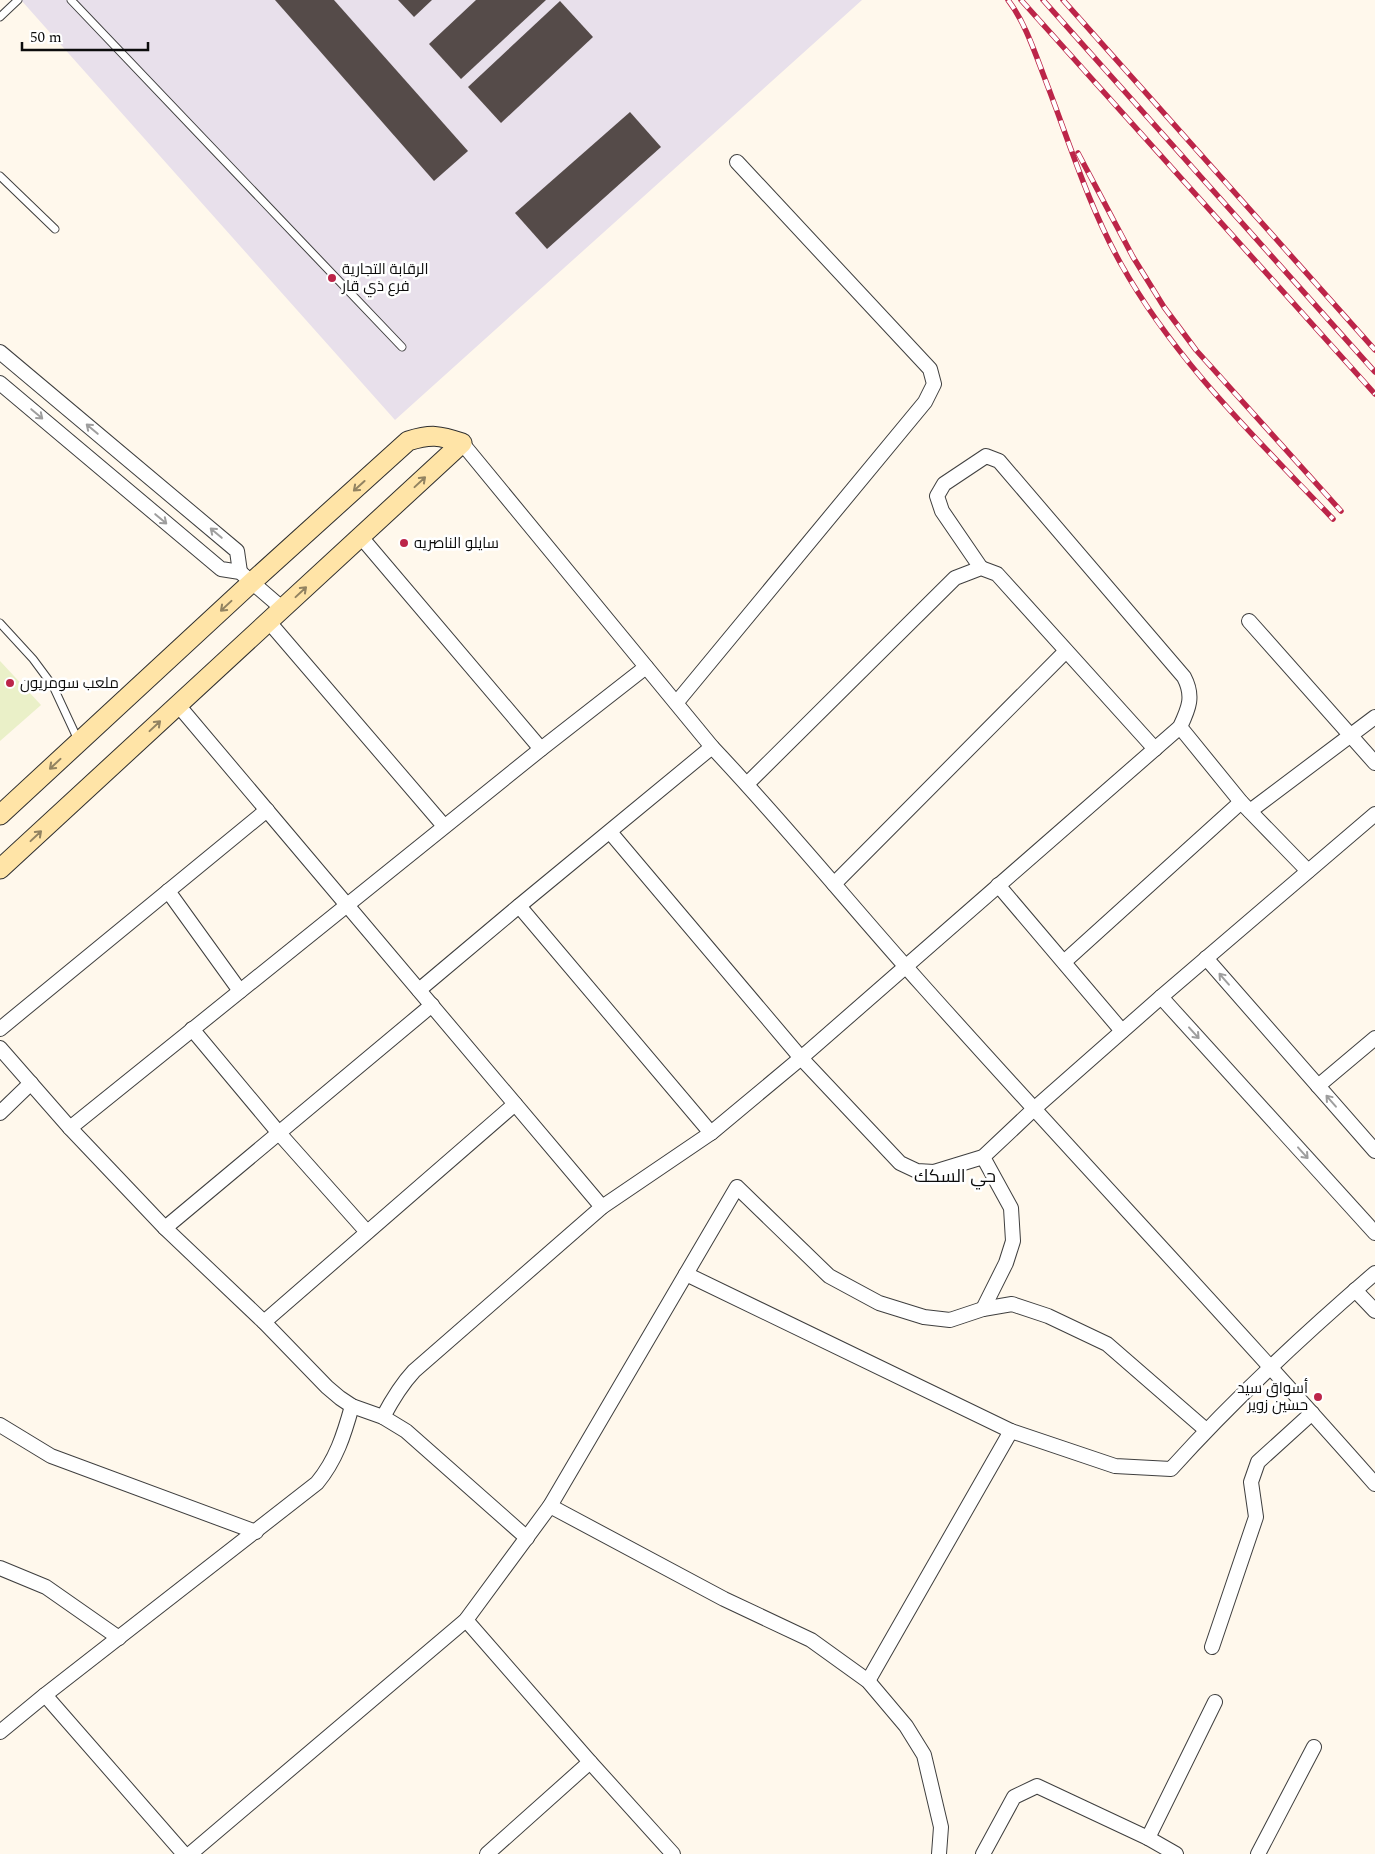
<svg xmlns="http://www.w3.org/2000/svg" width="1375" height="1854" viewBox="0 0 1375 1854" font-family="Spectral,Cairo,serif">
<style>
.industrial{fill:#e8e0eb}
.pitch{fill:#eaf0c8}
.building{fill:#554b49}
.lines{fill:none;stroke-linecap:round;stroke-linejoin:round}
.lane-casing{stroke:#3f3f3f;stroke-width:9}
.street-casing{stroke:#3f3f3f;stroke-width:16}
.secondary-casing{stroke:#2e2e2e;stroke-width:21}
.lane{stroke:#fff;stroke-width:7}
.street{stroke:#fff;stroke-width:14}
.secondary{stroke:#ffe4a7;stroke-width:19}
.rail-casing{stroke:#bc2549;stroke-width:5.5}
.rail{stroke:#fff;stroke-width:4;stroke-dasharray:11;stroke-linecap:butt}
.oneway{stroke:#9e9e9e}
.oneway2{stroke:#928361}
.poi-dot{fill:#bc2549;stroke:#fff;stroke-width:2}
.labels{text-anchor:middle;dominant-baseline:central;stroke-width:5;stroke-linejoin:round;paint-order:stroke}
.poi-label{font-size:15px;fill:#0c0c0c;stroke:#fff;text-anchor:start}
.quarter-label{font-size:18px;fill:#0c0c0c;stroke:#fff}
</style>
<rect width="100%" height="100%" fill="#fff8ec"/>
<path class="industrial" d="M21 0H862L395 420Z"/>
<path class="pitch" d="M0 661 41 705 0 741Z"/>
<g class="building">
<path d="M275 0H334L468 151 434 181Z"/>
<path d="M398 0H432L414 17Z"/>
<path d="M476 0H546L461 79 429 44Z"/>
<path d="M560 1 593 37 501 123 468 87Z"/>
<path d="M630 112 661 147 547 249 515 213Z"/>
</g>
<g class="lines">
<g class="lane-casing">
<g id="lane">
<path d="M71 0 402 347"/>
<path d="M0 17 18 0"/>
<path d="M0 176 55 229"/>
<path d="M0 623 33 659 53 686 79 742"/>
</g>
</g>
<g class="street-casing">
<g id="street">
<path d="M0 352 237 551 240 572"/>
<path d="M0 383 221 569 240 572 283 609"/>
<path d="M462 443 712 747C785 824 852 907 923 986 1072 1153 1227 1316 1375 1484"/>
<path d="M361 537 541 749"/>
<path d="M981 568 942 511 937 496 944 484 986 456 999 461 1184 677C1194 696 1189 708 1180 727L801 1058 900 1163 917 1171 934 1172 983 1157 1035 1108 1161 997 1375 814"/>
<path d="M1249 621 1375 763"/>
<path d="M269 622 444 826"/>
<path d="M677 702 925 402 934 384 930 369 737 162"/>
<path d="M178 705 602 1207"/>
<path d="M1180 727 1241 802 1308 871"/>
<path d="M747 784 955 578 981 568 997 574 1155 749"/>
<path d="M1250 811 1375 717"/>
<path d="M834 884 1066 651"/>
<path d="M998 885 1122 1031"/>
<path d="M168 891 240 991"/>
<path d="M519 906 711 1133"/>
<path d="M1206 958 1375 1151"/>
<path d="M1064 962 1241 802"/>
<path d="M419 990 519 906 712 747"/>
<path d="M1161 997 1375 1233"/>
<path d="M0 1029 267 810"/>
<path d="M192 1029 278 1132 367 1232"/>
<path d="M0 1048 70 1128 165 1228 264 1322 327 1387 340 1398 352 1406 383 1417 406 1431 527 1538"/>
<path d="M1318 1086 1375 1038"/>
<path d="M0 1113 31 1083"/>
<path d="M70 1128 541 749 646 667"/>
<path d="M983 1157 1011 1208 1013 1241 1006 1263 983 1309"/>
<path d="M165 1228 432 1005"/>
<path d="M686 1274 1011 1431 1115 1466 1171 1469C1235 1398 1303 1335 1375 1273"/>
<path d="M1355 1290 1375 1311"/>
<path d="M264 1322 515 1104"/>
<path d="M383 1417C392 1400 401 1385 414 1371L602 1207 711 1133 801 1058 610 832"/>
<path d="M0 1425 51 1456 256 1532"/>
<path d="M550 1506 724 1599 811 1640 868 1681 906 1726 924 1755 941 1827 939 1854"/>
<path d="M0 1568 46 1587 119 1638"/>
<path d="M466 1620 590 1762 673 1854"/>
<path d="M1212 1647 1256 1517 1251 1482 1258 1462 1312 1413"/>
<path d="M868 1681 1011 1431"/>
<path d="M45 1695 184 1854"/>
<path d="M0 1732 45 1695 317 1483C336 1460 344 1435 352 1406"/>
<path d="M1148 1838 1215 1702"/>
<path d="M190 1854 466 1620 550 1506 737 1187 829 1276 879 1303 924 1317 950 1320 983 1309 1012 1304 1048 1316 1107 1344 1206 1430"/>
<path d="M487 1854 590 1762"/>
<path d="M983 1854 1014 1797 1037 1786 1148 1838 1176 1854"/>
<path d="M1258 1854 1314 1747"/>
</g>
</g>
<g class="secondary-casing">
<path id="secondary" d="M0 815 252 582 408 441C431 434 439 435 462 443L0 869"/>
</g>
<use href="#lane" class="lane"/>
<use href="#street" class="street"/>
<use href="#secondary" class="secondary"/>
<g class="rail-casing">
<g id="rail">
<path d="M1008 0C1025 22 1035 53 1045 79 1069 141 1088 205 1121 264 1175 361 1258 440 1333 519"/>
<path d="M1021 0 1375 394"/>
<path d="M1043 0 1375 372"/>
<path d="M1063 0 1375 350"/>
<path d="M1078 153 1133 257 1164 307 1196 350 1341 511"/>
</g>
</g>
<use href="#rail" class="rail"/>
</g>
<defs><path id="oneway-shaft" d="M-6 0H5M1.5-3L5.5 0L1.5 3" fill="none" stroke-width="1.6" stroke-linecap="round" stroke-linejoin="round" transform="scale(1.25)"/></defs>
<g class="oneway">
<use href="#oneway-shaft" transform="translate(37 414) rotate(40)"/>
<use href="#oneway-shaft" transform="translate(92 429) rotate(-140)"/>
<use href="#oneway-shaft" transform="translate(161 519) rotate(40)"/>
<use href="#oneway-shaft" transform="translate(216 533) rotate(-140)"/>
<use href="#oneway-shaft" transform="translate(1224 979) rotate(-131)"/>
<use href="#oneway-shaft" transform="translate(1194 1033) rotate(48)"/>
<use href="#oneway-shaft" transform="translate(1331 1101) rotate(-131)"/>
<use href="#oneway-shaft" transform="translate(1303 1153) rotate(48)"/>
</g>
<g class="oneway2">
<use href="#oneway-shaft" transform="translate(420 482) rotate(-43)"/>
<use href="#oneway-shaft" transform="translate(359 486) rotate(138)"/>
<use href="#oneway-shaft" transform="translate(301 592) rotate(-43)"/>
<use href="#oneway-shaft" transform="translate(226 606) rotate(137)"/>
<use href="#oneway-shaft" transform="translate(155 726) rotate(-43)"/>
<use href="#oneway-shaft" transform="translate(55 764) rotate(137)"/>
<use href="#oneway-shaft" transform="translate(36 836) rotate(-43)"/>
</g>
<g class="poi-dot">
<circle cx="332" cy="278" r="5"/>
<circle cx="404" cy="543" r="5"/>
<circle cx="10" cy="683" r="5"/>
<circle cx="1318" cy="1397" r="5"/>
</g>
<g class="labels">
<g class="poi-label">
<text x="342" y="269">الرقابة التجارية<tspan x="342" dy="17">فرع ذي قار</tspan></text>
<text x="414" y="543">سايلو الناصريه</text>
<text x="20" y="683">ملعب سومريون</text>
<text x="1308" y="1388" text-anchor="end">أسواق سيد<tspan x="1308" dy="17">حسين زوير</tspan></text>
</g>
<g class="quarter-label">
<text x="955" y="1176">حي السكك</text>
</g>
</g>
<path d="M22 42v8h126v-8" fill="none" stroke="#0c0c0c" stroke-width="2.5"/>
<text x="30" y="42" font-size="15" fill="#0c0c0c" stroke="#ffffff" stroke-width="4" paint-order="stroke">50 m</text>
</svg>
